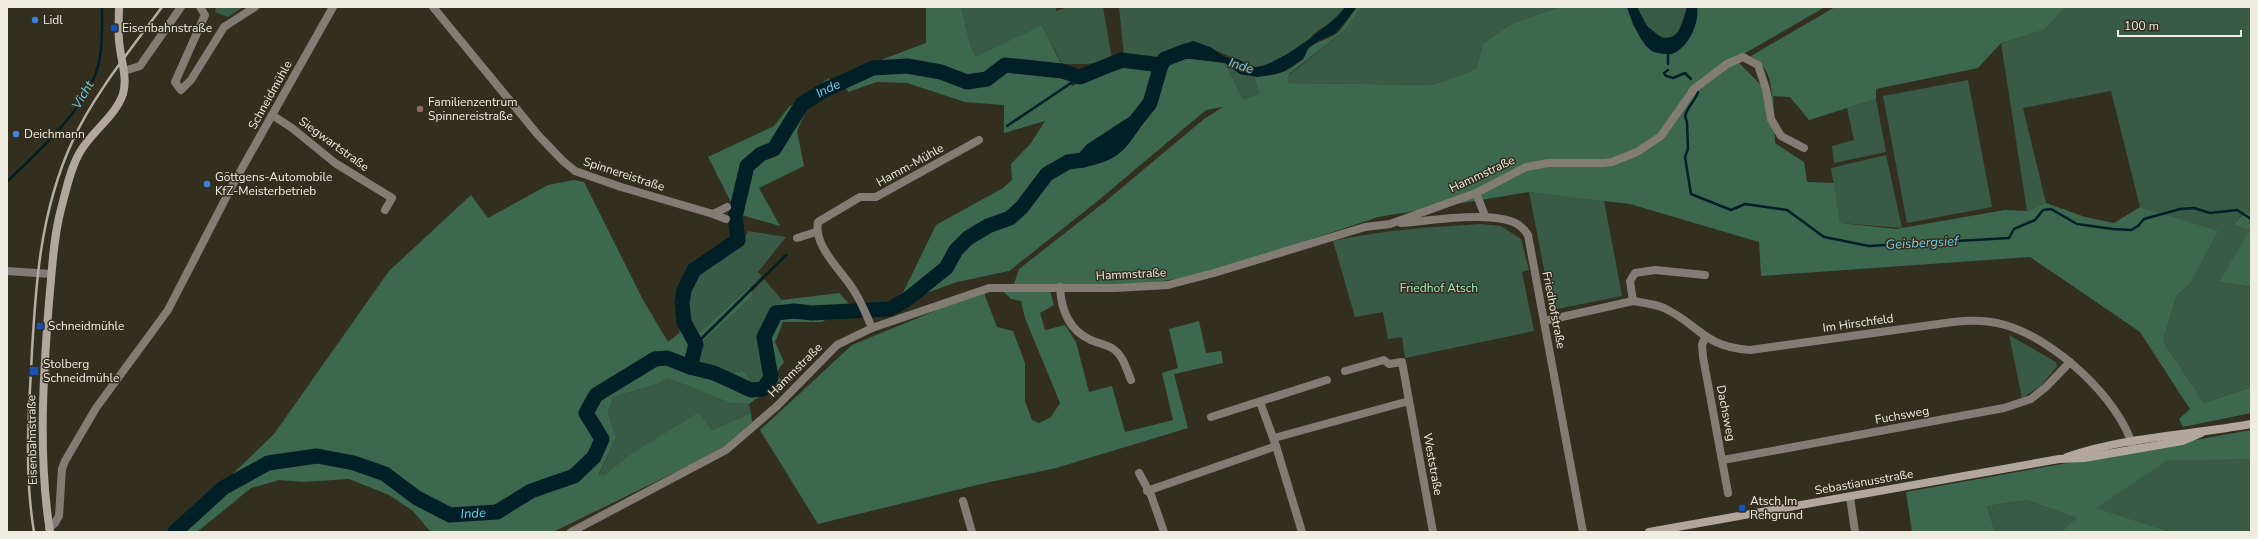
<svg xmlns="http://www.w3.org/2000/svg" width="2258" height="539" viewBox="0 0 2258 539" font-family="'Nunito Sans',sans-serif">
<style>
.green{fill:#385a47}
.forest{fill:#3c6850}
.water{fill:#011f26}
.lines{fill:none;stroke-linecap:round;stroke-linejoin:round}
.stream{stroke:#011f26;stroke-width:2.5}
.river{stroke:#011f26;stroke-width:15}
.minor{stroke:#837c75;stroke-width:8}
.secondary{stroke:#b2a79d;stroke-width:8}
.rail{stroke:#b3afa3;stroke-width:2.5}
.shop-dot{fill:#3f7fe0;stroke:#332f1e;stroke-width:1.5}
.transit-dot{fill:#1a4fb4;stroke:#332f1e;stroke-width:1.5}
.education-dot{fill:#8d6e63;stroke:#332f1e;stroke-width:1.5}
.labels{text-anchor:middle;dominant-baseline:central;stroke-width:3;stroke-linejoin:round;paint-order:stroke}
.poi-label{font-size:12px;fill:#efece2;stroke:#332f1e;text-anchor:start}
.street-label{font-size:12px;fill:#efece2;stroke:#332f1e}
.park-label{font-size:12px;fill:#a2ecc2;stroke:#332f1e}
.water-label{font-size:13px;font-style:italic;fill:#72cde6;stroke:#332f1e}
</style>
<rect width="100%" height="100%" fill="#332f1e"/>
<g class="green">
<path d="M216 7H243L228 17 215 12Z"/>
<path d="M961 7H1056V11L1068 7H1103L1112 59 1088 64H1062L1042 25 976 56C970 49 965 19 961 7Z"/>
<path d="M1119 7H1345C1338 19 1326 25 1315 33 1312 35 1310 39 1307 42 1294 51 1272 66 1255 67L1193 41 1183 44 1163 58 1153 60 1137 55 1124 56Z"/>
<path d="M1362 7H1559L1513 23 1483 43 1476 69 1433 85 1288 83 1289 75 1345 30Z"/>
<path d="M1637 7H1687L1678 33C1660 48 1642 23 1637 7Z"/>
<path d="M2066 7H2251V213L2244 212 2233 225 2251 230 2219 282 2251 287V387L2204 403 2163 341 2177 295 2189 285 2175 219 2140 207 2111 91 2023 108 2046 203 2027 211 2001 43 2044 30Z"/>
<path d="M1225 63 1240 74 1254 76 1261 94 1243 99Z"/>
<path d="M1968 80 1992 207 1907 223 1883 96Z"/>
<path d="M1876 99 1886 152 1834 163 1832 146 1854 140 1847 108Z"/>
<path d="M1886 155 1902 228 1840 223 1831 168Z"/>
<path d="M1529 192 1604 200 1622 296 1552 310Z"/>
<path d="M1480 224 1501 226 1521 239 1529 270 1522 272 1534 331 1405 358 1402 337 1388 339 1383 312 1355 317 1333 241C1382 230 1430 227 1480 224Z"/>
<path d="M748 231 786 237 758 272 762 276 751 288 750 286 697 335 690 324H686L685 310 686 291 695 271 743 242Z"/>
<path d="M764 279 782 300 766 322 762 347 764 375 754 384 743 371 730 373 698 365 704 341 753 296 752 292Z"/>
<path d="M2009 335 2056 362 2057 366 2042 385 2022 398Z"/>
<path d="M668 378 730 403 749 404 751 413 712 430 698 414 629 455 603 476 599 475 616 437 608 413 613 397 658 384Z"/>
<path d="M2168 459H2251V532H2171L2095 508Z"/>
<path d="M2027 500 2076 518 2061 532H1995L1987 506Z"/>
</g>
<g class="forest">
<path d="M926 7H961C965 19 970 49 976 56L1042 25 1072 86C1125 66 1167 51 1225 63L1243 99 1260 94 1254 76C1271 78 1290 71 1303 59 1306 56 1306 51 1309 48 1317 41 1327 40 1336 34 1344 27 1350 16 1357 7H1362L1345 30 1289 74 1288 83 1433 85 1476 69 1483 43 1513 23 1559 7H1627L1633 25 1651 50 1671 54 1697 7H1825L1735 59 1772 96C1771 77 1767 67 1751 56L1835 7H2066L2044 30 2001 43 1978 68 1876 89V99L1809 120 1790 97 1773 96 1775 143 1804 162 1807 182 1834 183 1840 223 1896 229 2005 210 2027 211 2046 203 2085 217 2114 223 2140 207 2218 231 2189 285 2177 295 2163 341 2204 403 2251 387V413L2183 427 2179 419 2190 409 2140 332 2030 257 1761 276 1759 242 1630 204 1529 192 1378 217 1237 264 1188 277 1149 283 1087 285 1014 284 1019 269 1106 201 1204 119 1223 107 1206 110 1094 204 1009 271 957 282 898 303 936 225 1003 188 1012 180 1011 164 1031 143 1045 121 1004 133V105L965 102 907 83 877 82 848 92 838 76 926 43Z"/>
<path d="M829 78 834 94 808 106 797 131 804 166 759 188 780 226 728 211 731 202 708 157 774 126 789 107Z"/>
<path d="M574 180 584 182 643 300 668 342 679 333 681 325 690 324 697 335 750 286 753 296 704 341 698 365 730 373 743 371 754 384 764 375 762 347 766 322 782 300 839 293 859 314 829 318 822 322H783L775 342 784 362 776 373 781 380 749 404 730 403 668 378 658 384 613 397 608 413 616 437 599 474 603 476 629 455 698 413 712 430 751 413 752 422 725 446 692 464 553 532H435L429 530 413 511 389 495 349 479 303 482 279 480 251 488 197 532H173L274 434 389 271 471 195 488 218 548 185Z"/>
<path d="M2245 212 2251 213V287L2219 282 2250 230 2233 225Z"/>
<path d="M1002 290 1050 291 1054 305 1040 313 1045 330 1065 325 1076 342 1089 392 1112 386 1125 432 1173 420 1162 373 1178 368 1169 329 1199 321 1206 353 1221 351 1223 363 1174 374 1188 428 1056 468 981 484 818 524 760 430 852 345 942 308 984 293 997 327 1013 331 1025 363V401L1032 420 1039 423 1051 417 1060 403 1025 318 1021 301 1011 299Z"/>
<path d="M2251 430V459L2168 460 2096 508 2171 532H2061L2076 518 2027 500 1987 506 1995 532H1912L1906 492Z"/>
</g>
<g class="water">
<path d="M1345 7H1357L1336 33 1322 39 1308 48 1303 59 1285 71 1276 74 1257 77 1240 74 1225 63 1182 58 1176 49 1193 41C1198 43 1204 45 1210 47 1216 50 1221 56 1228 58 1231 59 1235 58 1237 59 1244 61 1248 67 1256 67 1275 67 1336 22 1345 7Z"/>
<path d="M1627 7H1637L1647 26 1662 38C1680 41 1684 20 1687 7H1697C1700 23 1688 48 1672 54 1668 55 1658 53 1654 52 1641 46 1631 19 1627 7Z"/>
</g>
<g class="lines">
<g class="stream">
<path d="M1668 52V64"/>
<path d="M1668 70 1664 73 1666 76 1673 78 1685 73 1691 79"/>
<path d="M1698 92C1696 100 1688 105 1685 116L1687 122 1688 149 1685 157 1691 194 1731 210 1745 204 1787 210 1824 237 1869 246 2009 238 2014 229 2035 220 2043 210 2051 209 2077 224 2113 229 2131 230 2138 226 2144 219 2180 209 2194 208 2210 213 2237 210 2251 219"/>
<path d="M1007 126 1080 77"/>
<path d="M7 182C38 151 90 106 99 62 103 44 102 25 102 7"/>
<path d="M696 344 786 255"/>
</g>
<g class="river">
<path d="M1083 160C1111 154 1117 149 1133 125"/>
<path id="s1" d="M690 367 696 344 684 322 682 303 684 290 694 270 738 240 735 217 747 166 761 154 774 149 802 104 823 91 873 68 907 66 941 72 967 82 987 79 1005 65 1062 71 1080 77 1121 60 1161 65"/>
<path id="s2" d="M175 532 223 488 268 463 317 456 354 463 385 474 417 498 450 515 497 512 531 491 574 476 594 457 602 439 586 413 596 395 655 359 667 358 690 367 714 373 751 390 763 389 771 378 764 337 776 313 794 311 812 313 889 309 905 301 946 268 956 250 968 238 988 226 1010 218 1022 207 1047 174 1068 162 1083 160 1092 150 1135 122 1150 103 1161 65 1165 59 1186 51H1199"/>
</g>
<g class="minor">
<path d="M200 7 205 15 175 82 181 90 191 80 224 27 255 7"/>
<path d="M433 7 538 135 563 161 575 171 621 187 713 214 727 207"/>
<path d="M124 71 140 66 181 7"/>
<path d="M272 115 292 128 335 163 392 198 385 210"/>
<path d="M1476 193 1485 216"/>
<path d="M713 214 726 219"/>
<path d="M1401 223C1428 221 1500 209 1520 226 1523 228 1526 232 1528 235L1583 532"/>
<path d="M797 238 816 232"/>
<path d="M7 271 51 274"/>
<path d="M1060 287C1061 308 1068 329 1089 339 1096 343 1105 344 1112 348 1123 355 1126 368 1131 380"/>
<path d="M1633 301 1630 281 1635 273 1655 270 1705 275"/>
<path d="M1544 321 1633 301C1644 303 1655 304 1664 308 1700 325 1703 347 1750 350L1953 322C1970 320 1988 320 2005 325 2054 339 2119 398 2133 447"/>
<path d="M872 328C867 316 862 304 856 294 844 272 813 248 818 222L860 197H876L979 140"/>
<path d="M1705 337 1702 345 1703 357 1728 493"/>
<path d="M1345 371 1384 360 1389 364 1402 362 1433 532"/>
<path d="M1260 402 1276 446 1302 532"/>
<path d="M1211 417 1327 380"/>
<path d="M1274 438 1409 401"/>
<path d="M1723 460 2004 408 2031 399 2046 387 2070 362"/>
<path d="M1139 473 1151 495 1164 532"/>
<path d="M1147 491 1276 446"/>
<path d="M1850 497 1855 532"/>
<path d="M963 501 972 532"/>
<path d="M49 528 55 523 59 516 62 469 65 461 96 408 168 310 232 186 333 7"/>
<path d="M571 532 726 450 777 406 837 345 872 328 989 288H1115L1168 285 1214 273 1365 227 1390 224 1476 193 1526 167 1548 163H1603L1612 162 1637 152 1661 136 1694 89 1727 64 1743 57 1758 65 1766 89 1771 119 1781 136 1804 148"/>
</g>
<g class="secondary">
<path d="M2067 457C2123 437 2192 435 2251 424"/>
<path d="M50 532C38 456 43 379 49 302 52 272 53 239 61 209 66 191 70 169 80 152 92 131 115 117 123 94 128 76 120 58 119 40 118 29 119 18 119 7"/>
<path d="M1649 532 2059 459 2084 458 2182 441 2201 433"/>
</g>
<path class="rail" d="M34 532C25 478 28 424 31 370 35 290 39 213 73 140 94 94 132 48 162 7"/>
</g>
<g class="shop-dot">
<circle cx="35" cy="20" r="4"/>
<circle cx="16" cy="134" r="4"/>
<circle cx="207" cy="184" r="4"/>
</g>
<g class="transit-dot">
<rect x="110" y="24" width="8" height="8" rx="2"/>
<rect x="36" y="322" width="8" height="8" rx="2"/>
<rect x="29" y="366" width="10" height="10" rx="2"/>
<rect x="1738" y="504" width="8" height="8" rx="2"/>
</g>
<circle class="education-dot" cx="420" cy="109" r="4"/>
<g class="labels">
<g class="poi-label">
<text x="43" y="20">Lidl</text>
<text x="122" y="28">Eisenbahnstraße</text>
<text x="428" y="102">Familienzentrum<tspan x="428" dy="14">Spinnereistraße</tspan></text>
<text x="24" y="134">Deichmann</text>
<text x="215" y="177">Göttgens-Automobile<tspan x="215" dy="14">KfZ-Meisterbetrieb</tspan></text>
<text x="48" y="326">Schneidmühle</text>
<text x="43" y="364">Stolberg<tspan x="43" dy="14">Schneidmühle</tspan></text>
<text x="1750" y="501">Atsch Im<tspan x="1750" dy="14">Rehgrund</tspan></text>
</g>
<g class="street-label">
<text transform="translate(270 95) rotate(-61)">Schneidmühle</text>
<text transform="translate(334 144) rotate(36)">Siegwartstraße</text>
<text transform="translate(910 165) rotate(-29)">Hamm-Mühle</text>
<text transform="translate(624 174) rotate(18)">Spinnereistraße</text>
<text transform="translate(1482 174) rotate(-25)">Hammstraße</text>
<text transform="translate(1131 274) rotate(-3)">Hammstraße</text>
<text transform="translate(1554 310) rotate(79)">Friedhofstraße</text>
<text transform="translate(1858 323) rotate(-8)">Im Hirschfeld</text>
<text transform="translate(795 370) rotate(-45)">Hammstraße</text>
<text transform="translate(1726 413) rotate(79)">Dachsweg</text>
<text transform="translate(1902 415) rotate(-10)">Fuchsweg</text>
<text transform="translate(32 440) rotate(-91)">Eisenbahnstraße</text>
<text transform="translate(1433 464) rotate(80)">Weststraße</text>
<text transform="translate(1864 482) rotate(-10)">Sebastianusstraße</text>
</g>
<g class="park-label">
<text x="1439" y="288">Friedhof Atsch</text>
</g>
<g class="water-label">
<text transform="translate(1241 66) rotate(17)">Inde</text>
<text stroke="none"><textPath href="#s1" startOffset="348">Inde</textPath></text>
<text transform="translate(83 95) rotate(-60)">Vicht</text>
<text transform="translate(1922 243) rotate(-3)">Geisbergsief</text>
<text stroke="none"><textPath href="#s2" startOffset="337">Inde</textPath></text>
</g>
</g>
<rect width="2258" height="539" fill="none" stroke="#efece2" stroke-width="16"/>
<path d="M2118 30v6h123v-6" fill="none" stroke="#efece2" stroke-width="2"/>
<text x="2124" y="30" font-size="12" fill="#efece2" stroke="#332f1e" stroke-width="3" paint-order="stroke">100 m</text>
</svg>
